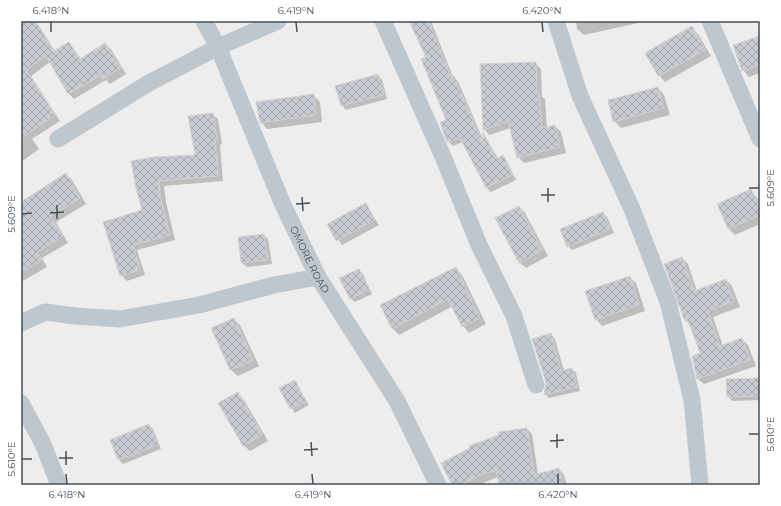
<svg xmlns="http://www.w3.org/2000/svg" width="781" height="506" viewBox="0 0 781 506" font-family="Montserrat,sans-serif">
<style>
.shadow{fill:#0003}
.building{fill:url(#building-cross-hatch);stroke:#d0d3d8}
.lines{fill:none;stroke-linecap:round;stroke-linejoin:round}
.minor{stroke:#bdc7cf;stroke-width:17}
.ticks{fill:none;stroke:#45505a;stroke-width:1.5}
.labels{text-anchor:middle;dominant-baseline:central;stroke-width:3.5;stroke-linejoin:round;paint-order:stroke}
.street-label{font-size:10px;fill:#45505a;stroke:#fff}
.neatline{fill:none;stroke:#45505a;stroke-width:1.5}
.ticks-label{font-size:10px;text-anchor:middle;fill:#45505a}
</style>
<defs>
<pattern id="building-cross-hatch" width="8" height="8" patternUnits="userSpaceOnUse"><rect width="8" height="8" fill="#c9cbd2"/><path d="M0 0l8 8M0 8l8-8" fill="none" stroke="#a5a7ad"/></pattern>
</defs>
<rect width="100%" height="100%" fill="#efecec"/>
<g class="shadow">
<path d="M21 21H36L55 51 69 43 81 59 105 44 111 49 126 74 110 84 106 80 74 99 69 94 50 62 31 76 60 121 32 139 39 149 21 162Z"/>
<path d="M413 21H431L453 77 458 81 484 142V134L498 159 503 157 507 161 516 180 491 192 487 188 463 142 453 146 448 141 447 121Z"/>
<path d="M576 21H638V23L584 35 577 29Z"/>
<path d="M692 28 698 34 711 56 665 82 659 75Z"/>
<path d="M760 37V73L749 77 743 70Z"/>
<path d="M535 63 541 69 542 97 545 99 547 128 555 126 561 132 566 153 524 163 518 157 511 128 489 135 484 129Z"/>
<path d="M378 75 382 80 387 99 346 110 342 105Z"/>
<path d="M658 88 664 95 670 115 621 128 614 121Z"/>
<path d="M313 95 320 102 322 122 267 129 261 122Z"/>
<path d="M212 114 218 119 222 144 220 145 223 181 164 186 166 202 175 240 137 250 145 275 127 281 121 275 144 210 137 188 196 156Z"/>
<path d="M66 174 72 180 86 204 56 222 68 243 42 258 47 267 21 282V202Z"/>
<path d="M751 190 760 202V224L735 235 729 229 718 205Z"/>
<path d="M365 204 379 225 342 245 329 224Z"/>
<path d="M519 207 525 213 548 256 526 268 519 262Z"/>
<path d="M603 213 607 217 614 233 572 250 568 246Z"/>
<path d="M264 235 268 239 272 264 247 267 242 263Z"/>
<path d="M682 258 688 264 697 291 726 280 732 286 740 307 713 317 723 346 742 339 748 345 756 366 704 384 698 379 701 354 691 325 684 319 665 265Z"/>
<path d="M456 268 462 275 486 324 469 333 463 326 453 306 399 335 392 328Z"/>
<path d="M359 270 363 274 372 294 355 302 350 298Z"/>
<path d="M629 277 636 283 645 311 602 326 596 319Z"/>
<path d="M234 319 240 325 259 366 238 376 231 370 212 329Z"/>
<path d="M551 334 555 339 564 371 572 369 576 373 580 391 549 398 545 394Z"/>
<path d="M760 379V400L732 401 728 396Z"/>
<path d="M294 381 309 405 295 413 280 389Z"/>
<path d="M237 393 244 400 268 441 250 451 243 445Z"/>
<path d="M149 425 153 429 161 449 123 464 119 460Z"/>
<path d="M527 429 532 434 538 474 559 469 564 475 567 485H500L498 477 478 485H453Z"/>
</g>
<g class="building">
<path d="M21 21H35L54 51 52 52 69 42 80 59 105 43 121 68 103 79 101 75 68 94 46 56 26 70 55 115 21 138Z"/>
<path d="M409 21H429L451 77 454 76 483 144V132L496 159 503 155 513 175 486 188 460 138 447 142 440 122 446 120 421 59 426 57Z"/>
<path d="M692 26 705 50 658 76 645 53Z"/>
<path d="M760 36V65L742 71 733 45Z"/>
<path d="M536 62 537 92H539L542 128 555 125 560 147 517 158 508 121 483 130 480 64Z"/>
<path d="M378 74 384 95 341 106 335 86Z"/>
<path d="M658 87 664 108 613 122 608 100Z"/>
<path d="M314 94 316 115 260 123 256 102Z"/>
<path d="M213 113 217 139H215L218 176 159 181 160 196 170 235 133 245 140 270 120 276 103 222 142 210 136 188 131 161 154 157 195 155 188 116Z"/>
<path d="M66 173 80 198 50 216 63 236 37 252 42 260 21 272V202Z"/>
<path d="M751 189 760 208V215L728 229 717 204Z"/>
<path d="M366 203 375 220 336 241 327 224Z"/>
<path d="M519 206 542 250 519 263 495 218Z"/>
<path d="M603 212 610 229 567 247 560 229Z"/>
<path d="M264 234 268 260 241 263 238 237Z"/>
<path d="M682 257 694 291 726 279 734 301 708 311 720 346 742 338 750 360 697 379 692 356 700 353 687 318 684 319 664 264Z"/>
<path d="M456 267 480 318 462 327 448 299 392 329 380 305Z"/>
<path d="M359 269 369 289 350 299 339 278Z"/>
<path d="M630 276 639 305 595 320 585 291Z"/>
<path d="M234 318 253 360 230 370 211 328Z"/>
<path d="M551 333 561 371 572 368 577 387 544 395 546 382 532 339Z"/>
<path d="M760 378V396L727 397 726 379Z"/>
<path d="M295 380 306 401 290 409 279 388Z"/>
<path d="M238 392 262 435 243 446 218 403Z"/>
<path d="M149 424 158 445 118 460 110 440Z"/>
<path d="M527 428 534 475 559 468 563 485H499L496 470 478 476 461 485H452L441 463 470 448 469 446 499 435 498 432Z"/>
</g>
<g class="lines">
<g class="minor">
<path id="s1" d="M204 21 218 47 283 205 318 277 397 401 438 485"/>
<path d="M383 21 444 159 479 245 514 316 536 385"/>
<path d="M556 21 580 96 632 209 668 302 692 400 700 485"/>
<path d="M710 21 760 139"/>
<path d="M58 139 149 83 218 47 278 21"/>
<path d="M21 323 45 312 76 316 120 319 199 305 274 285 318 277"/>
<path d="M21 403 43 444 59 485"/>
</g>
</g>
<path class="ticks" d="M51 22V32M296 22 297 32M542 22 543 32M548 188V202M749 188H759M541 195H555M302 197 303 211M296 204 310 203M57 205V219M50 213 64 212M22 214 32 213M557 434V448M749 434H759M550 441 564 440M311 442 312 456M304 450 318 449M66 451V465M59 458H73M22 459H32M66 474 67 484M312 474 313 484M558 474V484"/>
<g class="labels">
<g class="street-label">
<text stroke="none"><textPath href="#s1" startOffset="261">OMORE ROAD</textPath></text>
</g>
</g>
<rect width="781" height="506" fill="none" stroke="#ffffff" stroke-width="44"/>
<rect x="22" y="22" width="737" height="462" class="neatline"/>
<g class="ticks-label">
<text x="51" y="14">6.418°N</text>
<text x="296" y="14">6.419°N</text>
<text x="542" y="14">6.420°N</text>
<text transform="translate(770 188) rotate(-90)" y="4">5.609°E</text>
<text transform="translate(11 214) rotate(-90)" y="4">5.609°E</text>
<text transform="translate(770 434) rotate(-90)" y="4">5.610°E</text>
<text transform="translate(11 459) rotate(-90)" y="4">5.610°E</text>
<text x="67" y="498">6.418°N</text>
<text x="313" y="498">6.419°N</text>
<text x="558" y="498">6.420°N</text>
</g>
</svg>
